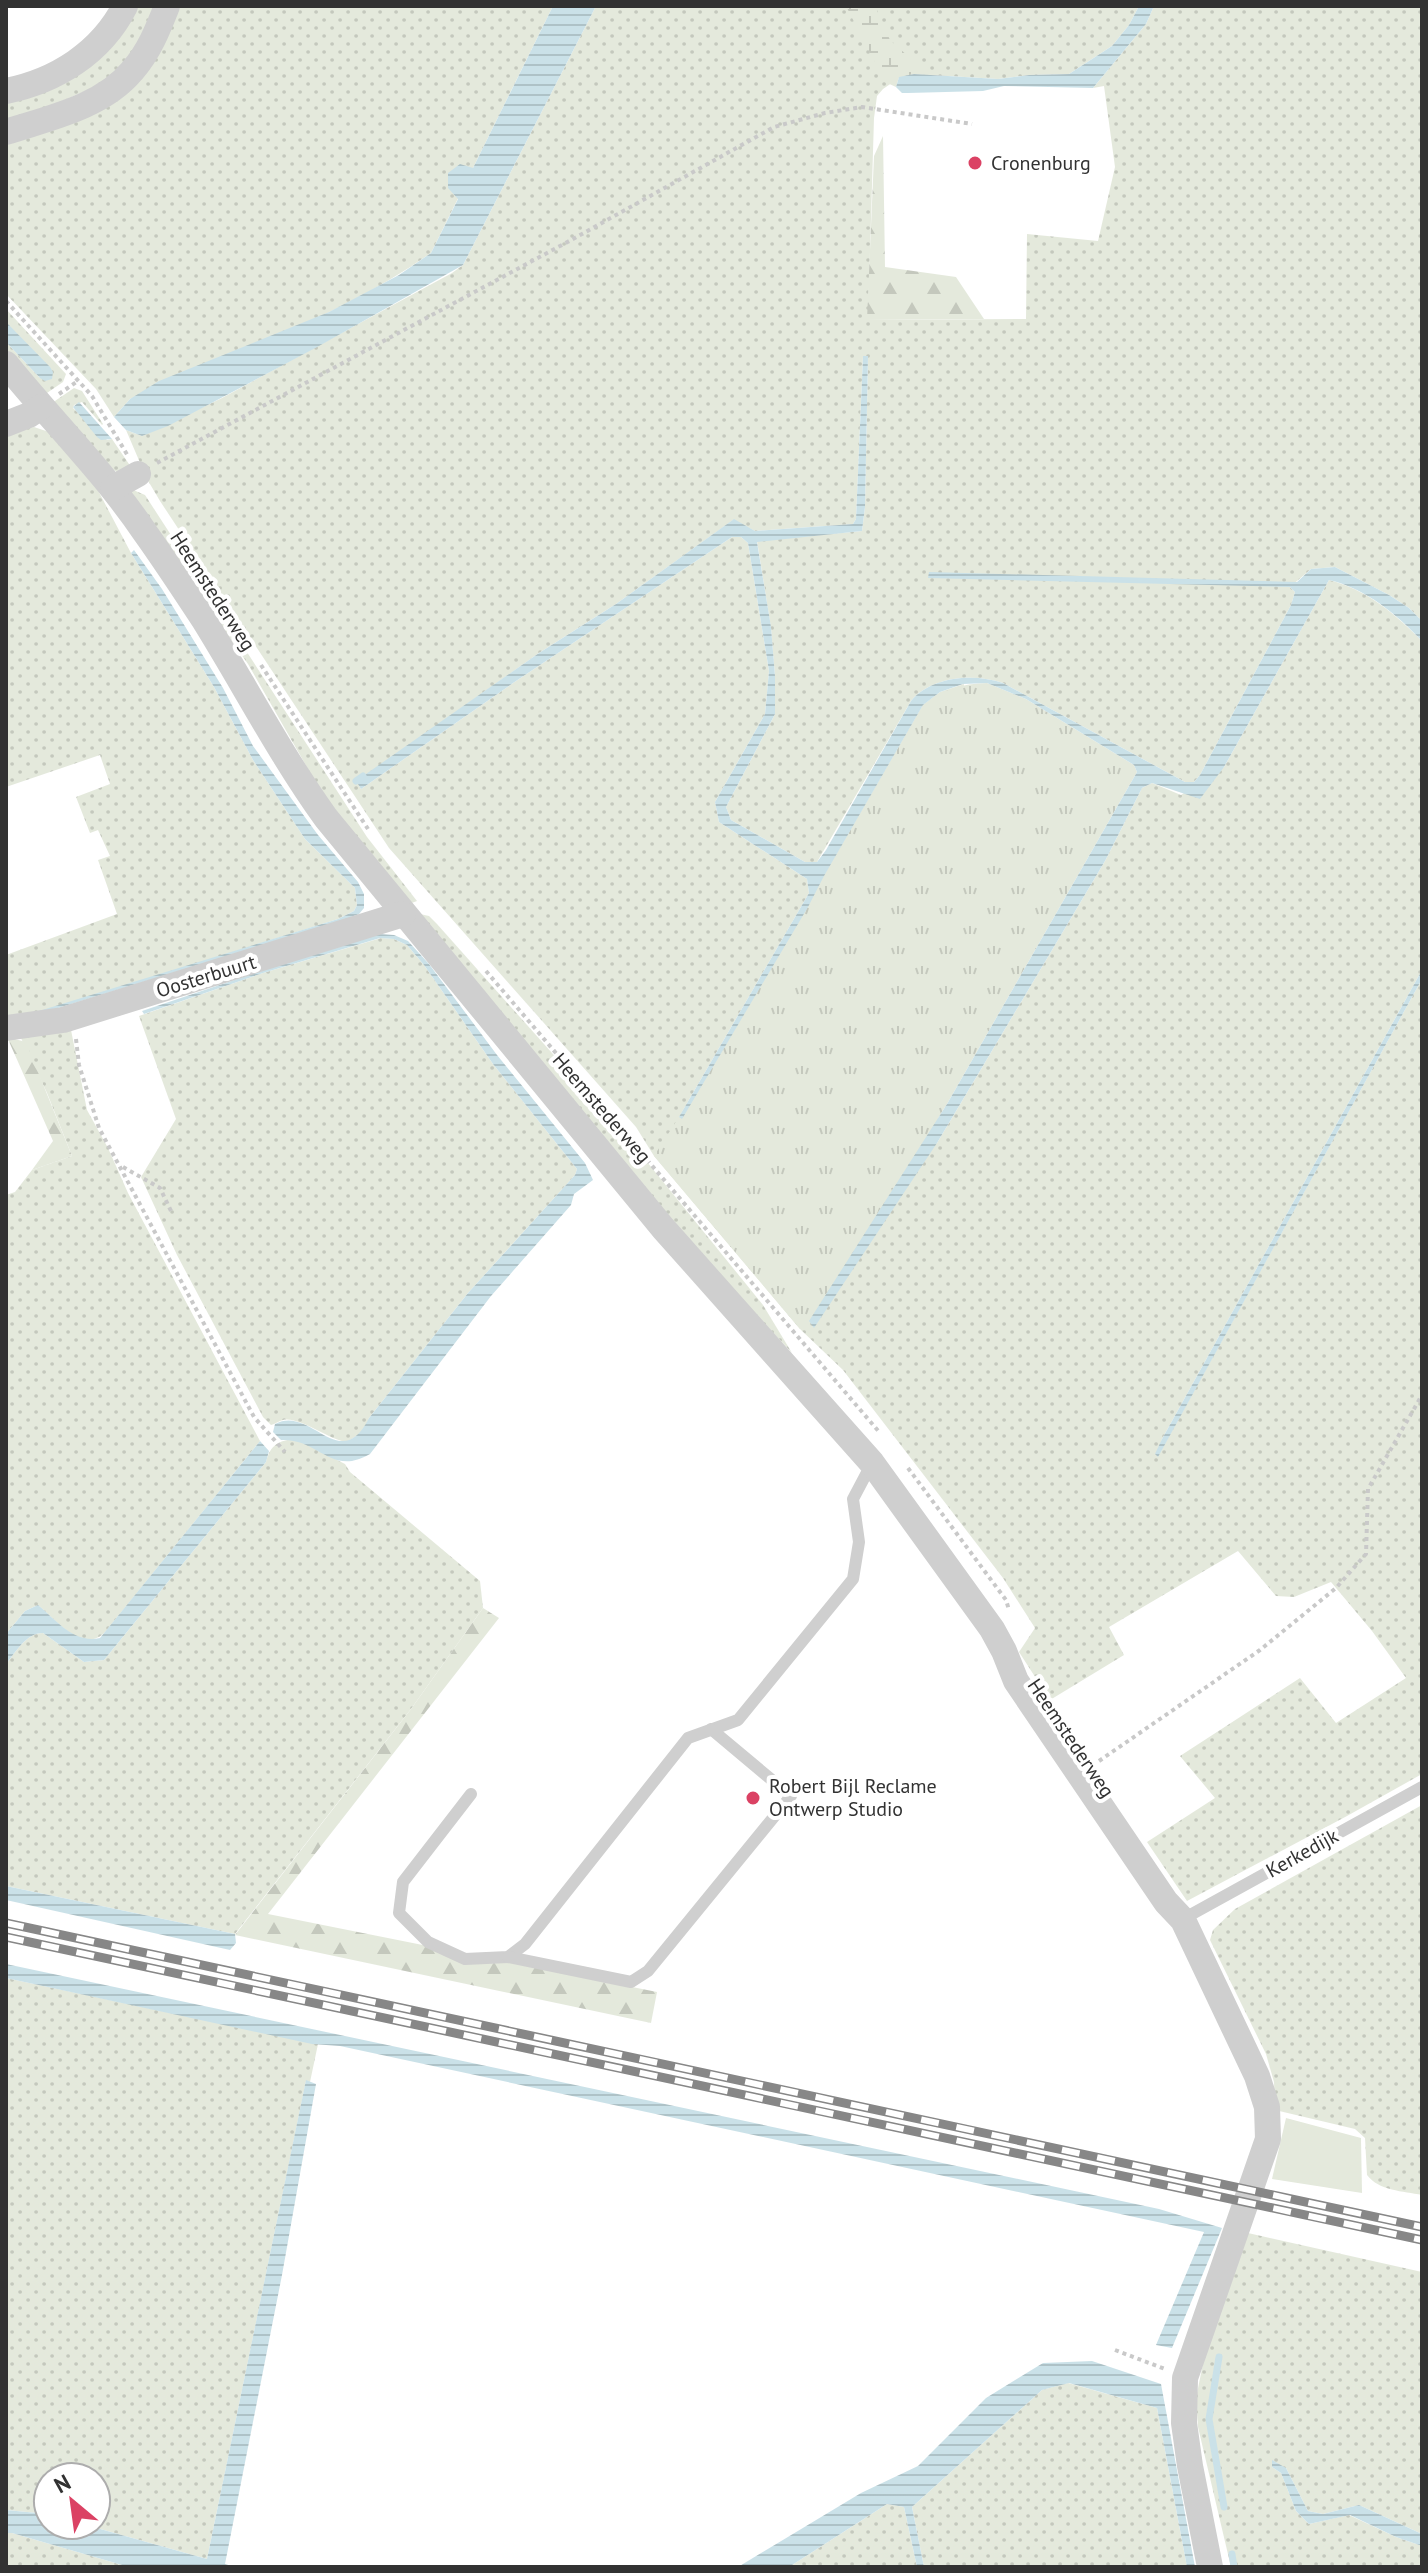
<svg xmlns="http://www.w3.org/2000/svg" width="1428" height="2573" viewBox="0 0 1428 2573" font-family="'PT Sans',sans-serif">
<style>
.grass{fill:url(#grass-dots)}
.forest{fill:url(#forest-firs)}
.wetland{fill:url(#wetland-marsh)}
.park{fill:url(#park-tufts)}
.garden{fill:#e4e9dc}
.water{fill:url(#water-rules)}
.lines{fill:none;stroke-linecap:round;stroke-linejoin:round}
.stream{stroke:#cae1e8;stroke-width:7}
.path{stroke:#c9c9c9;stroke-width:4;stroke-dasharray:4 4;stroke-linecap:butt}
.service{stroke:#cfcfcf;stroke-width:12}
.minor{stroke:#cfcfcf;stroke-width:26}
.rail-casing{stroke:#878787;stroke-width:9}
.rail{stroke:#fff;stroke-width:6;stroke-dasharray:18;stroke-linecap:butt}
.poi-dot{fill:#db4264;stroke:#fff;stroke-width:3}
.labels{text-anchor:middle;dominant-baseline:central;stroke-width:8;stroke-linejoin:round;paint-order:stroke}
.poi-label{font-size:20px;fill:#323232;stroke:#fff;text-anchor:start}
.street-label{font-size:20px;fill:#323232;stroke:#fff}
</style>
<defs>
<pattern id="grass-dots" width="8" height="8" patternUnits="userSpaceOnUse" patternTransform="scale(2)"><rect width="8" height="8" fill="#e4e9dc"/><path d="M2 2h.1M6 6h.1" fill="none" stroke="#c4c8bd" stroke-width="1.8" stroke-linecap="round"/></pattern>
<pattern id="forest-firs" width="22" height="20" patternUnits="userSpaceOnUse" patternTransform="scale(2)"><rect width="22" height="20" fill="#e4e9dc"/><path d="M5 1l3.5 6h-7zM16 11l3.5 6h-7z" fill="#c4c8bd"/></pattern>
<pattern id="wetland-marsh" width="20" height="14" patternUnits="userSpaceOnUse" patternTransform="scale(2)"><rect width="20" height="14" fill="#e4e9dc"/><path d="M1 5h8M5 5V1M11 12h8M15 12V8" fill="none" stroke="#c4c8bd"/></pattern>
<pattern id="park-tufts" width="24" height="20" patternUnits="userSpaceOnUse" patternTransform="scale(2)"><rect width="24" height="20" fill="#e4e9dc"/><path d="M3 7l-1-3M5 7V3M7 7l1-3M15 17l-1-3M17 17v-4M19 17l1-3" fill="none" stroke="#c4c8bd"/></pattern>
<pattern id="water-rules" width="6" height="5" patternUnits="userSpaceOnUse" patternTransform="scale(2)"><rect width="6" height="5" fill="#cae1e8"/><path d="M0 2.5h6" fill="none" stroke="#aec2c7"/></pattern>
</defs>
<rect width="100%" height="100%" fill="#fff"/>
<g class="grass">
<path d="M133 6H161L118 77 6 125V99Z"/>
<path d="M173 6H553L431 253C340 317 231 354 130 399L114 417 96 389 6 294V138L80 113Z"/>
<path d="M596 6H1139L1129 25 1112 46 1069 74 1029 75 998 79 914 74 899 78 883 89 877 96 874 118 868 320 1026 319 1027 234 1098 241 1115 167 1104 86 1093 88 1146 24 1154 6H1422V621L1409 608 1389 595 1335 567 1311 569 1290 587 1295 592 1291 605 1200 775 1194 782H1185L1003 683C975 673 931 676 911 701L817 862H805L731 820 726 807 775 714V676L771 628 757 541 862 531 865 507 868 356H863L856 519 853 524 755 531 733 520 616 604 539 653 357 782 361 789 516 681 732 537H741L748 543 769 671 765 714 715 802 719 822 807 879 809 893 679 1117 808 907 824 876 923 705 940 692 964 684 937 1143 1105 861 1142 788 1152 783 1181 795 1224 767 1329 580C1368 590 1395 614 1422 641V970L1162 1439 1158 1456 1422 979V1774L1347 1816 1187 1901 1147 1842 1215 1798 1180 1756 1300 1678 1336 1723 1406 1678 1372 1631 1331 1582 1294 1597 1276 1596 1238 1551 1109 1627 1124 1655 1050 1700 1019 1652 1035 1628 1003 1578 843 1370 800 1329 654 1156 636 1127 389 848 160 501 147 479 126 430 142 436 222 398 452 273 463 265Z"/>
<path d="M6 309 66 374 63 382 44 395 6 352V342L40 378 6 322Z"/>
<path d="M74 388 82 391 103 424 102 425 82 402 74 405 73 408 107 440 112 439 131 467 117 472 110 468 52 403Z"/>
<path d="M34 427 52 433 92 479 131 553 214 687 253 760 305 839 355 888 357 905 354 911 338 919 64 1005 21 1016H6V955L117 914 98 860 110 856 98 830 90 833 76 797 110 784 100 755 6 787V432Z"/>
<path d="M131 489 145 495 367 837 417 901 409 904 332 811 248 664 130 496Z"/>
<path d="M420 914 429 916 437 924 626 1136 763 1305 792 1353 639 1188Z"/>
<path d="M381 938 394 939 407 945 424 965 493 1064 577 1169 575 1175 468 1293 369 1418 363 1432 347 1442C329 1440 299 1416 283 1420 279 1421 275 1424 271 1425L263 1417 177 1255 141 1177 176 1119 139 1016 263 973Z"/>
<path d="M70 1025 87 1110 108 1148 128 1193 260 1441 106 1631C84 1656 56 1620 38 1605L25 1611 6 1634V1195L15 1192 32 1170 72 1156 47 1093 20 1036Z"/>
<path d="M296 1439 345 1464 350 1472 480 1581 483 1608 411 1709 235 1934 6 1886V1664C16 1652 26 1633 43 1633L84 1662 104 1660 266 1462C270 1445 279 1440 296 1439Z"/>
<path d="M1422 1805V2195C1403 2191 1379 2191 1367 2175L1365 2138 1355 2129 1275 2110 1274 2082 1266 2054 1210 1940 1213 1930 1235 1909Z"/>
<path d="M6 1978 318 2044 310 2082 306 2081 207 2559 86 2525H96V2477H48V2514L6 2510Z"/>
<path d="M1248 2233 1422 2272V2534L1359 2505 1323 2514 1308 2511 1286 2468 1272 2467 1281 2473 1296 2511 1309 2524 1349 2515 1396 2537 1422 2546V2567H1231L1198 2427 1196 2398 1205 2354Z"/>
<path d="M1068 2383 1157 2408 1187 2567H924L912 2507 1042 2390Z"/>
<path d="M887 2504 904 2507 917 2567H789Z"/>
<path d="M6 2533H12L129 2567H6Z"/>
</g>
<g class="forest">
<path d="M883 136 885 267 956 277 984 319 867 320 874 156Z"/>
<path d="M7 1037 26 1042 72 1156 32 1170 53 1141Z"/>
<path d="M483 1608 499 1618 268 1914 657 1992 651 2023 235 1935 411 1709Z"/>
</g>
<path class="wetland" d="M846 6H875L890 40 929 75 914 74 899 77 896 87 885 82Z"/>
<path class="park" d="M987 683 1026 699 1134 765 1137 772 947 1104 809 1321 800 1329 654 1156 679 1117 682 1119 923 705C943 689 962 684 987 683Z"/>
<path class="garden" d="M1286 2118 1361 2138 1362 2193 1272 2179Z"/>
<g class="water">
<path d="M553 6H596L463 265 319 346 168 426 142 436 126 430 114 417 130 399 159 381 329 312 399 275 431 253 458 199 448 188V173L460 164 473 168Z"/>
<path d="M1139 6H1154L1146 24 1093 88 1004 86 983 91 908 93H902L896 87 899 77 914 74 998 79 1029 75 1069 74 1112 46 1129 25Z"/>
<path d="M6 322 50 367 53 372 52 379 45 381 40 378 6 342Z"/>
<path d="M863 356H868L865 507 862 531 757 542 771 627 775 676V714L726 807 731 820 805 862H817L826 850 911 701C931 676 975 673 1003 683L1185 782H1194L1200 775 1291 605 1295 592 1290 587 928 578 929 572 1297 582 1311 569 1335 567 1389 595 1409 608 1422 621V641C1396 614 1367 589 1329 580L1224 767 1200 799 1152 783 1142 788 1105 861 937 1143 814 1328 809 1321 947 1104 1137 772 1134 765 1026 699 987 683 963 684 940 692 923 705 824 876 808 907 682 1119 679 1117 809 893 807 879 719 822 715 802 765 714 769 671 748 543 741 537H732L516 681 361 789 356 781 539 653 616 604 734 519 755 531 853 524 856 519Z"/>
<path d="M79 402 112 439 101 440 97 437 73 407Z"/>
<path d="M134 550 162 589 223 688 253 746 318 835 358 882 364 894V908L359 914 341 921 42 1013 39 1011 338 919 354 911 357 905 355 888 305 839 253 760 214 687 131 553Z"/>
<path d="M379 934 394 935 408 941 429 964 497 1055 585 1163 593 1180 574 1194 571 1205 491 1296 370 1454C331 1477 319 1438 281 1440L273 1432 275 1424C311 1404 340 1476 369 1418L468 1293 575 1175 577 1169 493 1064 424 965 407 945 394 939 380 938 263 973 144 1014 142 1011 330 948Z"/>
<path d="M1422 970V979L1158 1457 1155 1454 1162 1439Z"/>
<path d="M260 1441 269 1451 266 1462 104 1660 84 1662 43 1633C26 1633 16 1652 6 1664V1634L25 1611 38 1605C56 1620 74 1644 100 1638Z"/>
<path d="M6 1886 235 1934 236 1943 230 1950 6 1900Z"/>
<path d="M6 1964 1159 2209 1222 2228 1172 2348 1156 2345 1204 2232 340 2046 312 2044 6 1978Z"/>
<path d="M306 2080 316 2084 282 2275 225 2564 235 2567H129L12 2533H6V2510L48 2514V2525H86L207 2559Z"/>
<path d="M1092 2361 1161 2384 1195 2567H1187L1157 2408 1069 2383 1042 2390 912 2507 924 2567H917L904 2507 887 2504 789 2567H738L861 2493 918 2466 986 2398 1043 2363Z"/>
<path d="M1272 2460 1286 2468 1308 2511 1323 2514 1359 2505 1422 2534V2546L1396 2537 1350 2515 1309 2524 1296 2511 1281 2473 1272 2467Z"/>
</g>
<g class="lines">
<g class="stream">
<path d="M362 777 356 781 363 776"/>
<path d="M1219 2357 1209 2419 1224 2507"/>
<path d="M1232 2554 1234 2567"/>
</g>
<g class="path">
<path d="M6 301 92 396 128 456"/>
<path d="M59 394 78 381"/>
<path d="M157 463 573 239 774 127 825 113 862 107 972 124"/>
<path d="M261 665 368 829"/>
<path d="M486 971 880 1433"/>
<path d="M76 1039 79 1065 99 1128 254 1417 285 1452"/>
<path d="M123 1167 160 1188 171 1211"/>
<path d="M908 1468 1006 1600 1009 1610"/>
<path d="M1099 1761 1260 1650 1336 1588 1366 1554 1368 1489 1422 1395"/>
<path d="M1115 2350 1165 2369"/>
</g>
<g class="service">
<path d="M471 1794 403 1882 399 1913 428 1942 465 1959 508 1957 525 1944 688 1738 738 1720 853 1579 859 1542 853 1499 872 1463"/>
<path d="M1192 1914 1422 1787"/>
<path d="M508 1957 631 1982 648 1971 791 1796 711 1729"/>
</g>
<g class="minor">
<path d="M6 91C56 81 101 53 125 6"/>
<path d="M6 132C49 118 102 107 132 71 149 52 158 29 167 6"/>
<path d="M6 364C52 421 105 473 146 534 166 562 185 591 204 620 245 686 280 754 326 818L663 1228 872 1463 992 1629 1004 1651 1016 1681 1166 1902 1183 1920 1257 2076 1267 2107 1268 2139 1185 2378 1184 2423 1190 2466 1210 2567"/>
<path d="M6 424 29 415 41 407"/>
<path d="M113 488 138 474"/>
<path d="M6 1028 63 1020 403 914"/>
</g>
<g class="rail-casing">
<g id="rail">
<path d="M6 1923 1422 2227"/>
<path d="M6 1937 1422 2240"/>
</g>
</g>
<use href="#rail" class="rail"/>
</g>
<g class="poi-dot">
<circle cx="975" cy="163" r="8"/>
<circle cx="753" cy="1798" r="8"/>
</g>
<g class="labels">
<g class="poi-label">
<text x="991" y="163">Cronenburg</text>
<text x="769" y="1786">Robert Bijl Reclame<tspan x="769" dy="23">Ontwerp Studio</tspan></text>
</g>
<g class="street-label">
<text transform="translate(213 591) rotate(57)">Heemstederweg</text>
<text transform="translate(206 976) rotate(-17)">Oosterbuurt</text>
<text transform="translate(602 1108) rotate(49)">Heemstederweg</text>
<text transform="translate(1071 1738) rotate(56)">Heemstederweg</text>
<text transform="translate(1302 1853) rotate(-29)">Kerkedijk</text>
</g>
</g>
<rect width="1428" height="2573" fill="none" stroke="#323232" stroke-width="16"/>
<g transform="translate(72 2501) rotate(331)"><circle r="38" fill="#ffffff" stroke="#adadad" stroke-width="2"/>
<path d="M0-6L14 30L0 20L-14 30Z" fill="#db4264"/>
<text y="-12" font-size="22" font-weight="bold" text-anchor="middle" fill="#323232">N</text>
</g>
</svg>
